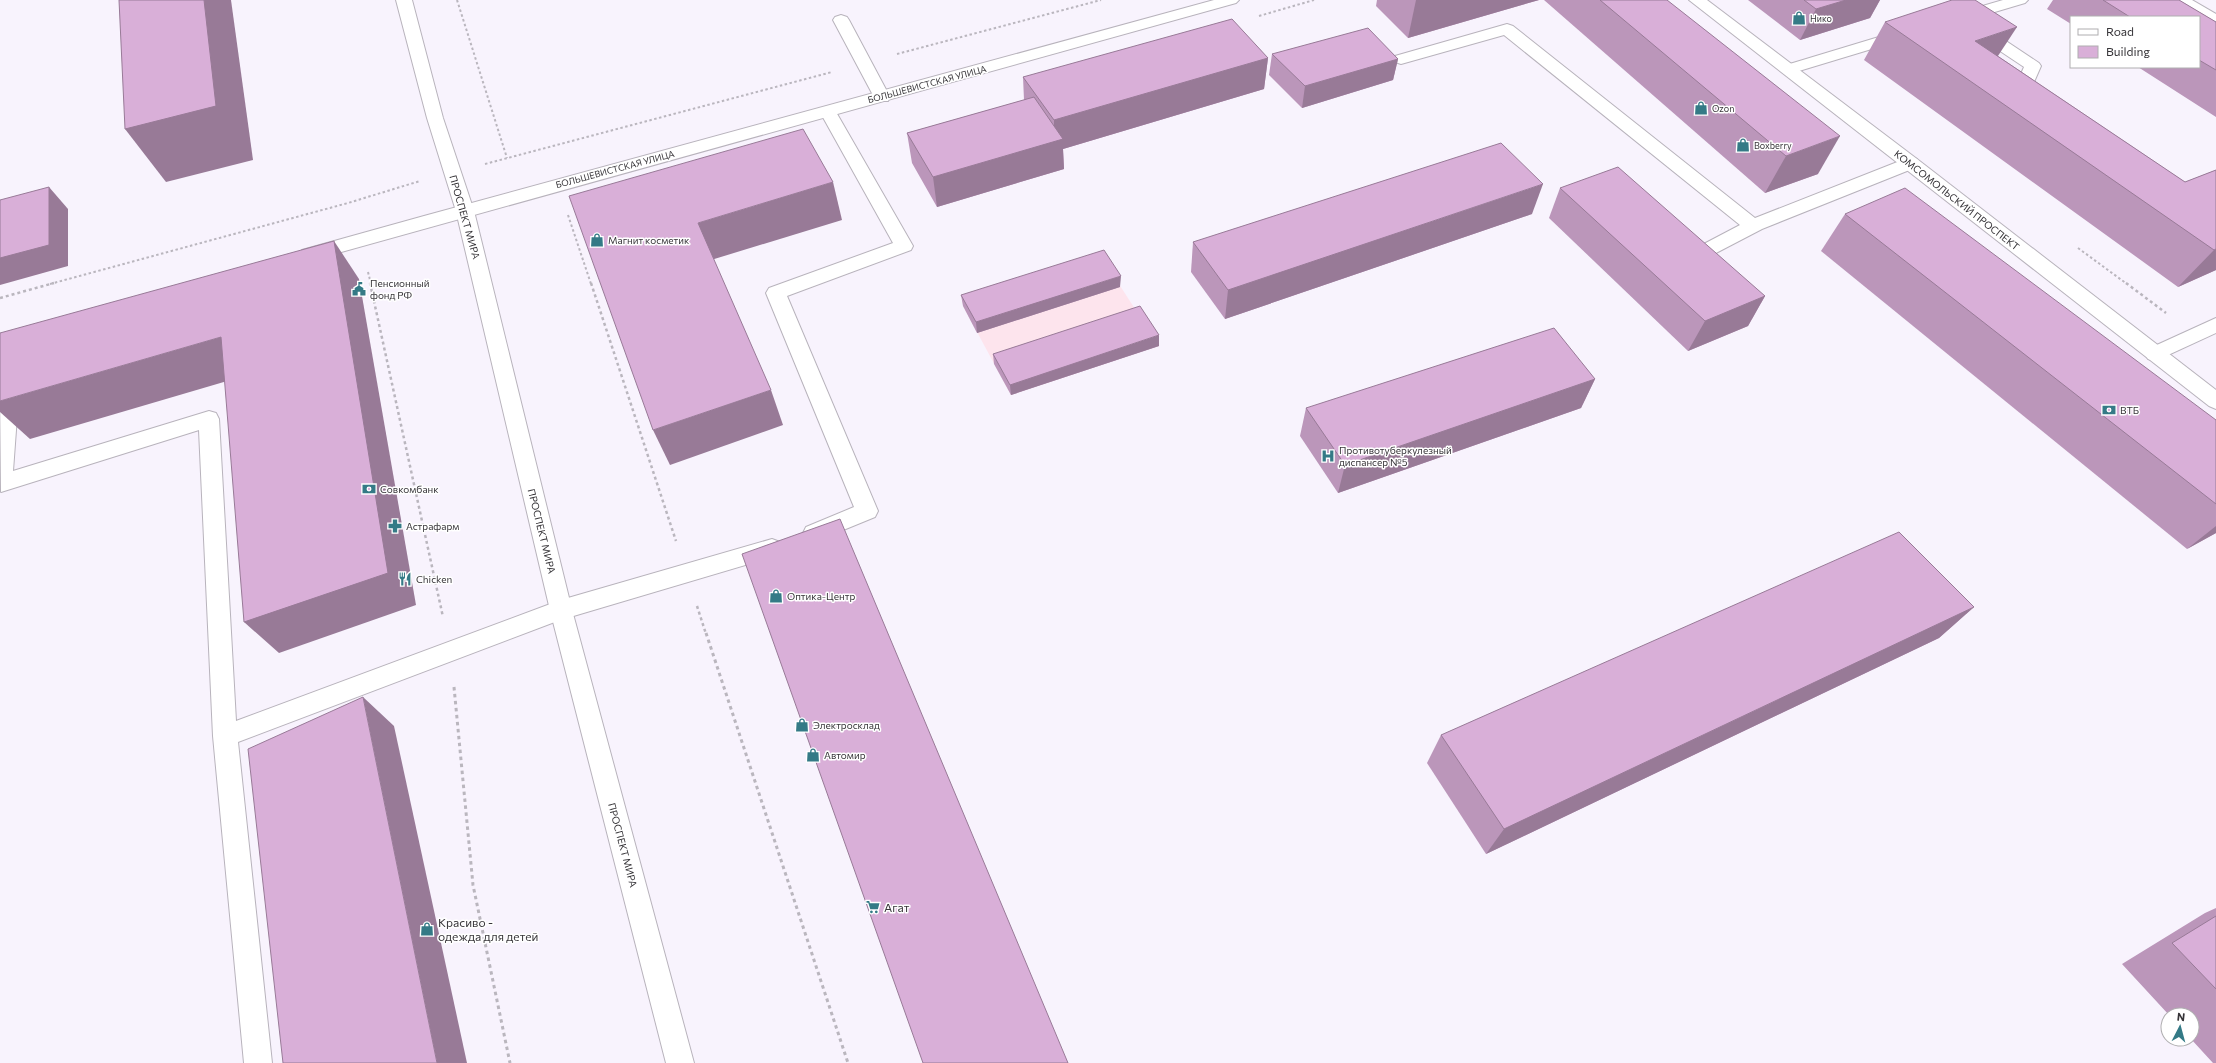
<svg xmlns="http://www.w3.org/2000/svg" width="2216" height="1063" viewBox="0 0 2216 1063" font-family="Commissioner,sans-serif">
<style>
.industrial{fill:#fde4ed}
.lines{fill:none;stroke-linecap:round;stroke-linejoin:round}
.service-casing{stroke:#b8b3bc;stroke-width:2}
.minor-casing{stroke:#b8b3bc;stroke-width:2}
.tertiary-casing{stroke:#b8b3bc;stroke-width:2}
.path-far2{stroke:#bab6be;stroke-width:2;stroke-dasharray:2.5 2.5;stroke-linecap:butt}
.path-far1{stroke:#bab6be;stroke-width:2.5;stroke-dasharray:3 3;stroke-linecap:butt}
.path{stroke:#bab6be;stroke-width:3;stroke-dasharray:3.5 3.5;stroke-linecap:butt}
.service{fill:#fff;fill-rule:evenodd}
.minor{fill:#fff;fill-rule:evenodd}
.tertiary{fill:#fff;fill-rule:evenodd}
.wall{fill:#bb96ba}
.shaded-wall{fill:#987a97}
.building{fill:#d9afd8;stroke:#987a97}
.labels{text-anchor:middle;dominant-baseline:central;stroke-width:3;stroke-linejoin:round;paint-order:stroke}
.far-poi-label{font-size:9px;fill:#373539;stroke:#fff;text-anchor:start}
.far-street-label{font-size:9px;fill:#373539;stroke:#fff}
.street-label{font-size:10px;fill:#373539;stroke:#fff}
.poi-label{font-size:10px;fill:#373539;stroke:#fff;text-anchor:start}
.near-poi-label{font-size:12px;fill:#373539;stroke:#fff;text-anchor:start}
</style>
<rect width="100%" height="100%" fill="#f8f3fd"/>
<path class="industrial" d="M1104 261 1159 346 1011 395 963 306Z"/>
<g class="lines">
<g class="service-casing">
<g id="service">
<path d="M2003 0H2028L2025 3 1961 22 1955 20 1953 17 1955 14Z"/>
<path d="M2173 0H2192L2216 14V26L2210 24Z"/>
<path d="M841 15 847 17 849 20 890 97 888 101H876L874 97 833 20 835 17Z"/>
<path d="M1507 24 1513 26 1755 218 1905 159 1911 157 1917 159 1920 163 1917 167 1762 229 1714 254 1707 256 1700 254 1698 250 1700 246 1740 225 1504 35 1401 64 1395 62 1393 59 1395 56Z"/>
<path d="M1979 25 1985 27 2039 63 2041 66 2034 82 2052 96 2050 100C2039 102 2023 92 2017 83L2024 67 1973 33 1971 30 1973 27Z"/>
<path d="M1902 30 1908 32 1910 35 1908 38 1789 74 1783 72 1781 69 1783 66Z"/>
<path d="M828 107 834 108 836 112 913 246 911 250 787 296 878 511 875 517 814 542 806 539 803 533 806 527 854 507 766 293 769 288 893 243 820 112 822 108Z"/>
<path d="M2216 318V333L2155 361 2148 359 2145 354 2148 349Z"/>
<path d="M9 381 16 384 19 389 13 471 209 411 216 413 219 419 236 721 561 600 772 539 780 542 783 548 780 554 772 557 560 620 238 742 272 1063H244L213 736 199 430 1 492 0 387 2 384Z"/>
</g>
</g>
<g class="minor-casing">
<g id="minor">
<path d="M396 0H412L443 118 474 211 572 610 694 1063H666L550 610 456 211 427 118Z"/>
<path d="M1689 0H1707L1917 159 2216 390V409L2209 406Z"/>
</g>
</g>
<g class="tertiary-casing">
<path id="tertiary" d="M1214 0H1239L1236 3 309 261 302 260 300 255 302 250 424 216Z"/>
</g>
<g class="path-far2">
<path d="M457 0 507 158"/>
<path d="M1259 16 1314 0"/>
<path d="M897 54 1101 0"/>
<path d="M485 164 832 72"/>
<path d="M568 215 591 284"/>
<path d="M2078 248 2127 284"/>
<path d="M368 272 371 284"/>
<path d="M50 284 348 203 420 181"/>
</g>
<g class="path-far1">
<path d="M370 283 443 617"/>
<path d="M591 283 676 541"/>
<path d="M2126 283 2166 313"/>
<path d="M0 298 54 283"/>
<path d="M697 606 706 634"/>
</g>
<g class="path">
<path d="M706 633 848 1063"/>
<path d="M454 687 473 885 510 1063"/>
</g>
<use href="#service" class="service"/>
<use href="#minor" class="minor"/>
<use href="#tertiary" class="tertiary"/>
</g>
<g class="wall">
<path d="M1377 0H1539L1408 38 1376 6Z"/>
<path d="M1544 0H1667L1818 174 1765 193Z"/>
<path d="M1748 0H1880L1870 18 1800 40Z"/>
<path d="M2053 0H2179L2216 22V117L2138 67H2199V17H2071V24L2047 9Z"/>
<path d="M1885 22 1998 56 2185 182 2216 170V270L2178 287 1864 60Z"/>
<path d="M1272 54 1398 59 1393 80 1302 108 1269 75Z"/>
<path d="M1268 58 1264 89 1063 149 1064 169 937 207 912 163 907 133 1024 100 1023 77Z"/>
<path d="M1560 188 1765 296 1748 326 1688 351 1549 218Z"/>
<path d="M1532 214 1225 319 1191 272 1193 242Z"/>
<path d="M1845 214 2216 420V533L2187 549 1821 251Z"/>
<path d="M1120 287 977 333 963 306 961 295Z"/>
<path d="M1159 346 1011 395 994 364 993 354Z"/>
<path d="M1595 379 1581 408 1338 493 1300 436 1306 408Z"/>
<path d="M1974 607 1939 638 1486 854 1427 763 1441 735Z"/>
<path d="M2216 908V1063H2213L2191 1039H2192V1015H2169L2122 964 2205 913Z"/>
</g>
<g class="shaded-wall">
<path d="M204 0H231L253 160 166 182 125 129Z"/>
<path d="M1416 0H1539L1408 38Z"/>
<path d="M1846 0H1880L1870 18 1800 40 1816 9Z"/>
<path d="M2017 27 1992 65 1975 41Z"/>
<path d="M1268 58 1264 89 1063 149 1064 169 937 207 933 177 1054 141V120Z"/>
<path d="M1398 59 1393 80 1302 108 1305 86Z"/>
<path d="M1840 136 1818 174 1765 193 1786 156Z"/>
<path d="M833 182 842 220 711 260 698 223Z"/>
<path d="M1543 184 1532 214 1225 319 1228 290Z"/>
<path d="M49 187 68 209V266L0 285V258Z"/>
<path d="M334 241 359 279 416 605 279 653 244 622Z"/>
<path d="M2216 249V270L2178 287 2214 250Z"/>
<path d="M1121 276 1120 287 977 333 976 322Z"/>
<path d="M1765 296 1748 326 1688 351 1705 321Z"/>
<path d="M1159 335V346L1011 395 1010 385Z"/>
<path d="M221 337 251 374 30 439 0 412V401Z"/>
<path d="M1595 379 1581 408 1338 493 1345 465Z"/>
<path d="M771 390 783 425 670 465 653 430Z"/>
<path d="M2216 526V533L2187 549Z"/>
<path d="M1974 607 1939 638 1486 854 1504 829Z"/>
<path d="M363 697 394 726 467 1063H437Z"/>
</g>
<g class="building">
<path d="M119 0H204L216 106 125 129Z"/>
<path d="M1600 0H1667L1840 136 1786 156Z"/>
<path d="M1804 0H1846L1816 9Z"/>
<path d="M1952 0H1975L2017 27 1975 41 2185 182 2216 170V249L2214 250 1885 22Z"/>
<path d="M2103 0H2179L2216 22V70L2199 60V17H2130Z"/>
<path d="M1232 19 1268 58 1054 120 1023 77Z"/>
<path d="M1368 28 1398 59 1305 86 1272 54Z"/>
<path d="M1034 97 1063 139 933 177 907 133Z"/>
<path d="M803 129 833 182 698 223 771 390 653 430 569 196Z"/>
<path d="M1501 143 1543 184 1228 290 1193 242Z"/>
<path d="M1618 167 1765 296 1705 321 1560 188Z"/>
<path d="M49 187V245L0 258V200Z"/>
<path d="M1905 188 2216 420V504L1845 214Z"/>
<path d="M334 241 388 573 244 622 221 337 0 401V333Z"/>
<path d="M1104 250 1121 276 976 322 961 295Z"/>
<path d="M1140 306 1159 335 1010 385 993 354Z"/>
<path d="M1554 328 1595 379 1345 465 1306 408Z"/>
<path d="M840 519 1068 1063H923L742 554Z"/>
<path d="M1899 532 1974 607 1504 829 1441 735Z"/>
<path d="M363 697 437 1063H283L248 749Z"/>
<path d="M2216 916V989L2172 943Z"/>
</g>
<defs>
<g id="shop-bare" transform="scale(1.08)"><path d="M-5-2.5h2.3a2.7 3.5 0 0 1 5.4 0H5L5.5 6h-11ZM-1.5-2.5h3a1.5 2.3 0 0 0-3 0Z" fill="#347a86" stroke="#fff" stroke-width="2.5" paint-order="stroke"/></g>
<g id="civic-bare" transform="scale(1.08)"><path d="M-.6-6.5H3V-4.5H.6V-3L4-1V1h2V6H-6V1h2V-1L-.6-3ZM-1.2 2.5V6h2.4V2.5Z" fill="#347a86" stroke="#fff" stroke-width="2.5" paint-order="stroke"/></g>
<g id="bank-bare" transform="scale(1.08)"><path d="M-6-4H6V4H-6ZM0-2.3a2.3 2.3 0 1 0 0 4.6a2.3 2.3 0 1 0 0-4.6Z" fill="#347a86" stroke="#fff" stroke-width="2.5" paint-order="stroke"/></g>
<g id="hospital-bare" transform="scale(1.08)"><path d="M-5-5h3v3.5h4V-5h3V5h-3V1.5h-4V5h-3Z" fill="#347a86" stroke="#fff" stroke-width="2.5" paint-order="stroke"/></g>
<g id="pharmacy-bare" transform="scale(1.08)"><path d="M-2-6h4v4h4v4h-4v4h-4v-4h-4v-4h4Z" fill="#347a86" stroke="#fff" stroke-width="2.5" paint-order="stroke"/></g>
<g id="restaurant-bare" transform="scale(1.08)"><path d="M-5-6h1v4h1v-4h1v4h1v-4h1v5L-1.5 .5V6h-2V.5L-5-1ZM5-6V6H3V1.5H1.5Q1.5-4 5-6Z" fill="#347a86" stroke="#fff" stroke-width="2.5" paint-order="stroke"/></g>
<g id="supermarket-bare" transform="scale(1.08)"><path d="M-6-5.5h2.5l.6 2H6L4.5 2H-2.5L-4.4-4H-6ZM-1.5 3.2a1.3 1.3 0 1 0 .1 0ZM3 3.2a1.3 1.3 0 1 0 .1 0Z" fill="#347a86" stroke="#fff" stroke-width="2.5" paint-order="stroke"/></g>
</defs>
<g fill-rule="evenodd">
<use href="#shop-bare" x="1799" y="18"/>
<use href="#shop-bare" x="1701" y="108"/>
<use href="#shop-bare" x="1743" y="145"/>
<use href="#shop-bare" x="597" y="240"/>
<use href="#civic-bare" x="359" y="289"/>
<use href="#bank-bare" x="2109" y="410"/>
<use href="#hospital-bare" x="1328" y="456"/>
<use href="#bank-bare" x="369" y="489"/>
<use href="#pharmacy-bare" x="395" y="526"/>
<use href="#restaurant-bare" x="405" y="579"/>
<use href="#shop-bare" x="776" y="596"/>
<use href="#shop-bare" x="802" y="725"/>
<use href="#shop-bare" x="813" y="755"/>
<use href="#supermarket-bare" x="873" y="907"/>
<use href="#shop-bare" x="427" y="929"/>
</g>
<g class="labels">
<g class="far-poi-label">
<text x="1810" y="18">Нико</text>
<text x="1712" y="108">Ozon</text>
<text x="1754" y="145">Boxberry</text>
</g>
<g class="far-street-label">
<text transform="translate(927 84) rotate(-15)">БОЛЬШЕВИСТСКАЯ УЛИЦА</text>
<text transform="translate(615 169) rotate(-15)">БОЛЬШЕВИСТСКАЯ УЛИЦА</text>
</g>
<g class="street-label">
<text transform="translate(1957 200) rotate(38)">КОМСОМОЛЬСКИЙ ПРОСПЕКТ</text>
<text transform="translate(465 217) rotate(74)">ПРОСПЕКТ МИРА</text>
<text transform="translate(542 531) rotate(76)">ПРОСПЕКТ МИРА</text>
<text transform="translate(623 845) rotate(75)">ПРОСПЕКТ МИРА</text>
</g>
<g class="poi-label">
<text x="608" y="240">Магнит косметик</text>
<text x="370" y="283">Пенсионный<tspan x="370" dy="12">фонд РФ</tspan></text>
<text x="2120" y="410">ВТБ</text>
<text x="1339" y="450">Противотуберкулезный<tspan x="1339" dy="12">диспансер №5</tspan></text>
<text x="380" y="489">Совкомбанк</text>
<text x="406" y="526">Астрафарм</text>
<text x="416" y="579">Chicken</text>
<text x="787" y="596">Оптика-Центр</text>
<text x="813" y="725">Электросклад</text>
<text x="824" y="755">Автомир</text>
</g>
<g class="near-poi-label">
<text x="884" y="907">Агат</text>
<text x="438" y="922">Красиво -<tspan x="438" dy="14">одежда для детей</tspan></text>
</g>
</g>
<rect x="2070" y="16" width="130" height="52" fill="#ffffff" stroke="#afaeb0"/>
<rect x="2078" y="29" width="20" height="6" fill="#ffffff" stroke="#afaeb0"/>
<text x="2106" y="36" font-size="12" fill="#373539">Road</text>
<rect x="2078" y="46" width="20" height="12" fill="#d9afd8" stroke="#afaeb0"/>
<text x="2106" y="56" font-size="12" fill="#373539">Building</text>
<g transform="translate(2180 1027) rotate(6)"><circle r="19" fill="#ffffff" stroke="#afaeb0"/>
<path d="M0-3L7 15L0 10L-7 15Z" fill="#347a86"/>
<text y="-6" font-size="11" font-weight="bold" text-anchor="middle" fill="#373539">N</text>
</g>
</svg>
